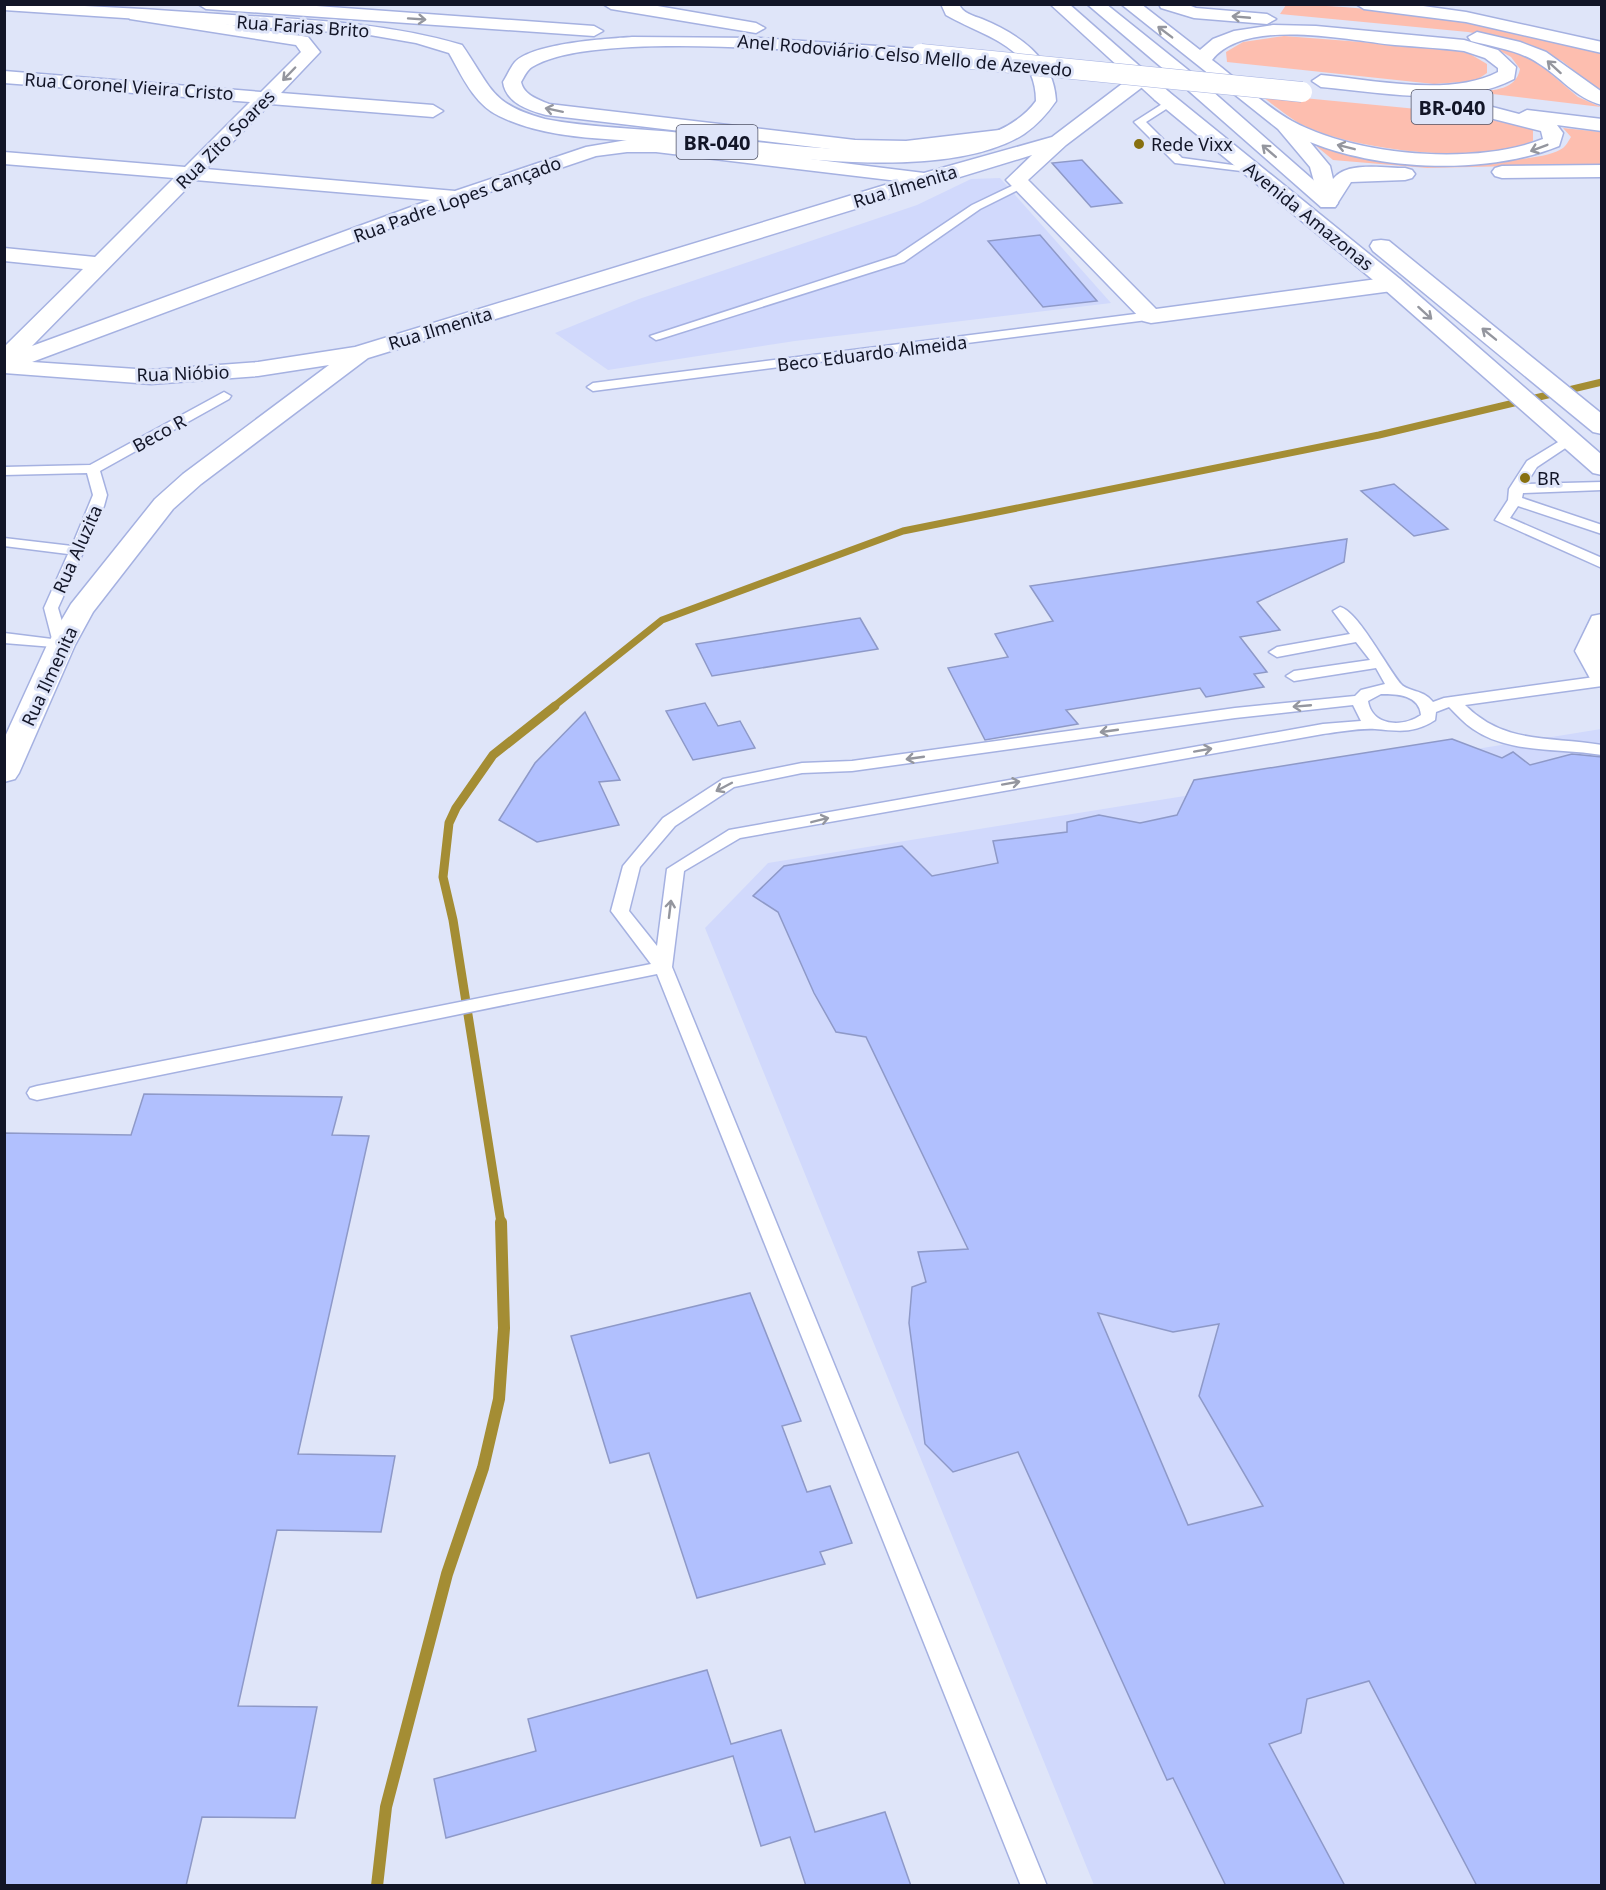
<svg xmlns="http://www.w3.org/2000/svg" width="1606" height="1890" viewBox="0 0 1606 1890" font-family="'Noto Sans',sans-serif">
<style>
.built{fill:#d1d9fc}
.green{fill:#fdbeaf}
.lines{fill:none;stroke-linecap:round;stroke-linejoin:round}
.stream-far2{stroke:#a48d34;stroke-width:7}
.stream-far1{stroke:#a48d34;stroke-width:9}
.stream{stroke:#a48d34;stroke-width:12}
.building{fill:#b1c0fe;stroke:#8e99c8;stroke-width:1.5;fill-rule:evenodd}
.service-casing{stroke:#a5b1e1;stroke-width:3}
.minor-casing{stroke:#a5b1e1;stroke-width:3}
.primary-casing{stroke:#a5b1e1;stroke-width:3}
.motorway-casing{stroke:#a5b1e1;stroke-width:3}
.service{fill:#fff;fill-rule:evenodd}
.minor{fill:#fff;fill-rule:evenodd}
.primary{fill:#fff;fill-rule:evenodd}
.motorway{fill:#fff;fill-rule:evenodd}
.motorway-bridge-casing{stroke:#a5b1e1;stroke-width:21;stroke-linecap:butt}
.motorway-bridge{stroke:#fff;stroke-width:20}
.oneway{stroke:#94969e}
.poi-dot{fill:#877010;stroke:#dfe5f9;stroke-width:2}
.labels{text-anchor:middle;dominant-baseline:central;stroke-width:6;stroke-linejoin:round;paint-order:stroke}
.far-street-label{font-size:18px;fill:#121527;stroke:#dfe5f9}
.far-poi-label{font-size:18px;fill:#121527;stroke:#dfe5f9;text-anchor:start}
.shield{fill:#dfe5f9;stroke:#505366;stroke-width:1.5}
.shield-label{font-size:20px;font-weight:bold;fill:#121527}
</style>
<rect width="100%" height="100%" fill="#dfe5f9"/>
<g class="built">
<path d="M1000 178 1111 303 795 341 608 370 555 333 639 299 917 205 971 179Z"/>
<path d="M1601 729V1885H1094L705 928 768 863Z"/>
</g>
<g class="green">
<path d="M1286 5C1392 5 1499 28 1601 52V92L1562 61 1523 42 1468 32 1280 14Z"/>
<path d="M1284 36 1452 49 1470 54 1487 64V73L1475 81 1434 84 1227 62 1226 52 1243 42Z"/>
<path d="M1472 41 1503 47 1531 57 1578 97 1601 107 1476 92C1494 90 1516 90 1520 69L1511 57 1502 52 1470 43Z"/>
<path d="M1263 94 1479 115 1520 124 1533 130V141C1482 166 1357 150 1307 127 1291 120 1276 106 1261 96Z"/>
<path d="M1563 128 1601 132V164L1427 168 1333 160 1315 145C1332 149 1347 154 1364 157 1399 161 1537 168 1563 148 1566 146 1569 140 1571 137Z"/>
</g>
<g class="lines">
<path class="stream-far2" d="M553 707 662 620 903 531 1379 435 1602 382"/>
<path class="stream-far1" d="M501 1223 453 920 443 877 449 823 456 808 493 755 555 706"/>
<path class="stream" d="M377 1886 386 1807 447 1574 483 1468 499 1399 504 1328 501 1222"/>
</g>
<g class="building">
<path d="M1082 160 1122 203 1091 207 1052 163Z"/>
<path d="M1040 235 1097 301 1043 307 988 241Z"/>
<path d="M1394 484 1448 529 1414 536 1361 491Z"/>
<path d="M1347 539 1344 562 1257 602 1280 630 1240 637 1267 672 1254 674 1264 687 1206 697 1200 688 1066 710 1078 724 985 740 948 668 1008 657 995 634 1053 621 1030 586Z"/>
<path d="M860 618 878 649 712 676 696 644Z"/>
<path d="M705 703 718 726 740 721 755 748 693 760 666 711Z"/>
<path d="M585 712 620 780 599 782 619 825 537 842 499 820 535 763Z"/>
<path d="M1452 739 1502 758 1513 752 1530 765 1572 754 1602 757V1886H1477L1369 1681 1307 1699 1301 1733 1269 1744 1345 1886H1226L1173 1778 1167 1780 1018 1452 953 1472 925 1444 909 1323 912 1287 926 1282 918 1252 968 1249 866 1037 836 1032 814 993 778 912 753 896 784 866 902 846 932 876 998 863 993 841 1067 832V822L1099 815 1140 823 1177 815 1194 780ZM1098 1313 1173 1332 1219 1324 1199 1396 1263 1506 1188 1525Z"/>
<path d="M144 1094 342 1097 332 1135 369 1136 298 1454 395 1456 381 1532 277 1530 238 1706 317 1707 295 1818 202 1817 186 1886H4V1133L131 1135Z"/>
<path d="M750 1293 801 1421 782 1426 807 1492 830 1486 852 1543 820 1552 825 1564 697 1598 649 1453 610 1463 571 1336Z"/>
<path d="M707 1670 731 1744 781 1730 815 1832 885 1812 911 1886H806L790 1837 761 1846 733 1756 446 1838 434 1779 536 1751 528 1719Z"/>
</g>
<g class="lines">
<g class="service-casing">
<g id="service">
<path d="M1170 99 1175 102 1174 104 1146 122 1182 158 1254 168 1258 169V173L1175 163 1134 122Z"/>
<path d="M1020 182 1026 185 1024 187 980 209 904 262 660 339 656 340 650 336 896 256 972 205Z"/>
<path d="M1151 312 1155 313V319L593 391 587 387 593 383Z"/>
<path d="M224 392 231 396 229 399 100 471 107 495 104 506 58 608 69 645 66 648 4 643V633L52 639 44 608 68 554 4 546V538L72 546 93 495 87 473 4 475V467L90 465Z"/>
<path d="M1568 436 1573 437V443L1537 467 1526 484 1602 482V490L1523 493 1522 498 1602 525V534L1518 506 1510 518 1602 558V568L1495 520 1508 500 1509 489 1527 461Z"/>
<path d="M1340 607C1358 611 1387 668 1401 684 1408 692 1423 689 1433 702L1444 698 1602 676V686L1465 705C1505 745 1550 736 1602 745V755C1560 748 1509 754 1473 729 1464 723 1457 715 1449 707L1436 712 1435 720C1414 734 1398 731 1375 729 1359 728 1340 732 1323 734L740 838 684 871 672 967 1047 1886H1021L657 974 37 1100 30 1098 27 1093 30 1088 37 1086 651 964 611 911 623 866 663 818 723 779 802 763 852 761 1235 708 1355 696 1361 690 1385 684 1376 668 1294 681 1286 676 1294 671 1370 660 1356 642 1277 657 1269 652 1277 647 1350 634 1333 611ZM1381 694C1398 694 1419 695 1421 715 1402 728 1372 726 1368 701ZM1353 705 1361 721 1323 724 729 830 667 869 657 946 629 911 640 867 675 826 734 787 802 773 852 771 1235 718Z"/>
</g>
</g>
<g class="minor-casing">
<g id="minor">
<path d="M1356 4H1409L1466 12 1602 42V53L1466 22 1364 9Z"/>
<path d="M136 10 308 37 320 52 281 93 433 105 443 111 433 117 270 104 206 169 455 191 586 147 627 140H656L924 173 1052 137 1135 74H1149L1151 78 1149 82 1066 145 1028 180 1156 309 1392 277 1400 279 1403 284 1400 289 1392 291 1151 323 1143 321 1006 180 1032 155 368 358 201 484 173 509 93 612 75 645 19 773 15 779 4 782V739L47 645 71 604 155 499 183 474 329 365 258 376 151 384 4 373V347L83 269 4 261V248L95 257 174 178 4 164V152L185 167 250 102 4 83V71L261 92 301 52 296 45 130 19 127 15ZM627 152H656L898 181 355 347 258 362 151 370 32 362 466 200 596 156ZM195 180 430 200 32 346Z"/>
<path d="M1602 614V684L1592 682 1575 651 1592 616Z"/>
</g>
</g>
<g class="primary-casing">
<g id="primary">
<path d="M4 4C81 4 156 10 232 15 311 20 387 23 462 45 492 88 490 104 545 119 590 128 636 128 682 133 768 142 979 180 1036 101 1036 46 984 37 946 15L941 4H959C962 13 974 16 982 19 1018 34 1054 57 1056 101 1047 114 1037 125 1024 134 942 186 758 153 665 143 610 138 550 141 499 116 474 104 462 76 449 53L416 43 364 34 4 10Z"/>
<path d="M1050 4H1069L1169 92 1171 96 1169 100H1155Z"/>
<path d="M1087 4H1106L1187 69 1335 199 1338 203 1335 207H1321L1173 77Z"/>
</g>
</g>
<g class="motorway-casing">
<g id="motorway">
<path d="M198 4H289L594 26 603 31 594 36 206 9Z"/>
<path d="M603 4H646L756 23 765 28 756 33 611 9Z"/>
<path d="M1121 4H1141L1200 50 1213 39 1234 31 1273 25 1316 26 1464 40 1498 50 1516 67 1514 79C1457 109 1382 92 1321 87L1312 81 1321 75C1372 80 1451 97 1498 72V68L1485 58 1464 51C1441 48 1418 47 1395 45 1347 40 1246 17 1212 60 1236 78 1266 107 1292 121 1356 156 1475 166 1543 139L1541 131 1474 114 1471 110 1481 104 1519 114 1527 110 1602 119V131L1557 125 1563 133 1559 146C1488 175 1381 171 1310 142L1330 166 1333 179C1346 161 1385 168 1405 168L1412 170 1415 174 1412 178 1405 180 1351 182 1335 207H1321L1310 167 1278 129Z"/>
<path d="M1159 4H1186L1196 8 1267 14 1276 19 1267 24 1194 18 1161 8Z"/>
<path d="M1477 32 1520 42 1546 52 1602 92V105C1575 98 1561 77 1538 63 1518 50 1494 47 1471 41L1468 37Z"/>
<path d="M632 37 759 38 921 49 930 54 921 59C840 54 594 28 532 67 527 70 524 77 521 82 524 95 537 99 549 104L855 140 906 141 1008 129 1018 135 1008 141 906 153 855 152 546 115C528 110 506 103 503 82 507 76 510 68 515 62 534 43 605 39 632 37Z"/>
<path d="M1162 90 1169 92 1400 279 1602 455V475L1593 473 1384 289 1155 100 1153 96 1155 92Z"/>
<path d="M1602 165V177L1502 178 1495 176 1492 172 1495 168 1502 166Z"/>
<path d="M1381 240 1389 241 1602 414V434L1593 432 1373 251 1370 246 1373 241Z"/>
</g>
</g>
<use href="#service" class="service"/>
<use href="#minor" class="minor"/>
<use href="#primary" class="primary"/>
<use href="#motorway" class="motorway"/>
<g class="motorway-bridge-casing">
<path id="motorway-bridge" d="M921 54 1302 92"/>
</g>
<use href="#motorway-bridge" class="motorway-bridge"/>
</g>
<defs><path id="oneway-shaft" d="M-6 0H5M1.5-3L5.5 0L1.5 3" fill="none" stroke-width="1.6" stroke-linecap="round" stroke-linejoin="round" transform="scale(1.5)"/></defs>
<g class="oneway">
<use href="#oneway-shaft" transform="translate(1241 17) rotate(-175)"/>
<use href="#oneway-shaft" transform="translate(417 19) rotate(4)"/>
<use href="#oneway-shaft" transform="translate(1165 32) rotate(-143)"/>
<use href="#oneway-shaft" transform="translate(1554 67) rotate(-138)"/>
<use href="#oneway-shaft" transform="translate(289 74) rotate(134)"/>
<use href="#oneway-shaft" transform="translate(554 110) rotate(-168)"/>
<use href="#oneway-shaft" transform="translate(1346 147) rotate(-166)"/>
<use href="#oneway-shaft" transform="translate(1539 148) rotate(159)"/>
<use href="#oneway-shaft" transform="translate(1269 151) rotate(-139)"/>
<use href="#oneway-shaft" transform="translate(1425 313) rotate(42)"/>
<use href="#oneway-shaft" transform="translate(1489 334) rotate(-141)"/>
<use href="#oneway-shaft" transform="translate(1302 706) rotate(175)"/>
<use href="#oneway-shaft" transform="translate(1109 731) rotate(172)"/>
<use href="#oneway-shaft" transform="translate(1203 750) rotate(-10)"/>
<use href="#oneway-shaft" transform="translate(915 758) rotate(172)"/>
<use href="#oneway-shaft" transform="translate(1011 783) rotate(-10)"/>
<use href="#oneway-shaft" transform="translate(724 787) rotate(152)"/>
<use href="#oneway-shaft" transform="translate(820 820) rotate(-14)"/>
<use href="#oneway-shaft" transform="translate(670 909) rotate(-83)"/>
</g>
<g class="poi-dot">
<circle cx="1139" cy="144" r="6"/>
<circle cx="1525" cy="478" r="6"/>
</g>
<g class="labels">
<g class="far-street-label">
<text transform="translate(303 26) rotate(4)">Rua Farias Brito</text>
<text transform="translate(905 55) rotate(5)">Anel Rodoviário Celso Mello de Azevedo</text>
<text transform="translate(129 86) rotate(4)">Rua Coronel Vieira Cristo</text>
<text transform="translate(225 139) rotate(-45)">Rua Zito Soares</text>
<text transform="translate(905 186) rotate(-17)">Rua Ilmenita</text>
<text transform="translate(457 199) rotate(-20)">Rua Padre Lopes Cançado</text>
<text transform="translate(1309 216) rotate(39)">Avenida Amazonas</text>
<text transform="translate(440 328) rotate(-17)">Rua Ilmenita</text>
<text transform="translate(872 353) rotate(-7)">Beco Eduardo Almeida</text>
<text transform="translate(183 373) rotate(-2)">Rua Nióbio</text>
<text transform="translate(159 433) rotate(-29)">Beco R</text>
<text transform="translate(77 549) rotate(-66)">Rua Aluzita</text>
<text transform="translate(49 676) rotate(-65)">Rua Ilmenita</text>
</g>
<g class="far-poi-label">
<text x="1151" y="144">Rede Vixx</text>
<text x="1537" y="478">BR</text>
</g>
<g class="shield">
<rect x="1411.5" y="90" width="81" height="34" rx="4.5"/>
<rect x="676.5" y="125" width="81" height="34" rx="4.5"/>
</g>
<g class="shield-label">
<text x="1452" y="107">BR-040</text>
<text x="717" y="142">BR-040</text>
</g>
</g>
<rect width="1606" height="1890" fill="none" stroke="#121527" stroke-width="12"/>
</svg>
